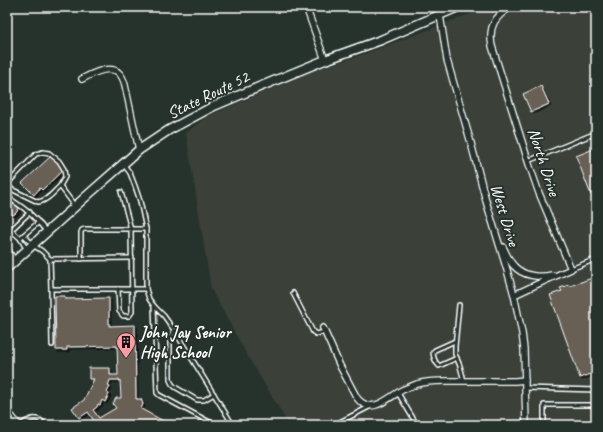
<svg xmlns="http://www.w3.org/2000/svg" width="603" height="432" viewBox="0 0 603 432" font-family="Caveat,sans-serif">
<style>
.built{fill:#3a4039}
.building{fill:#685e54;stroke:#fff;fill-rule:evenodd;filter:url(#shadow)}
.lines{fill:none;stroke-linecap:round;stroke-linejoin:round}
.service-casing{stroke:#fff;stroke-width:6}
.minor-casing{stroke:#fff;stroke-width:8}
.secondary-casing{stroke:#fff;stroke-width:11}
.service{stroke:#26332d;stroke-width:3}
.minor{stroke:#26332d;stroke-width:5.5}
.secondary{stroke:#26332d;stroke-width:8}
.labels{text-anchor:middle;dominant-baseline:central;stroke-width:4;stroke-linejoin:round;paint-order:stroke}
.street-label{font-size:17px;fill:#fff;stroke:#26332d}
.poi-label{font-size:17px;font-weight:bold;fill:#fff;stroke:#26332d;text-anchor:start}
</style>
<defs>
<filter id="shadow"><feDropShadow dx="2" dy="2" stdDeviation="0" flood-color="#0009"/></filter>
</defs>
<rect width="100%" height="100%" fill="#26332d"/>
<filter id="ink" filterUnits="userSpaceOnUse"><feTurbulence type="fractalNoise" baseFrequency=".025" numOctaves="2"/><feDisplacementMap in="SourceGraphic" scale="8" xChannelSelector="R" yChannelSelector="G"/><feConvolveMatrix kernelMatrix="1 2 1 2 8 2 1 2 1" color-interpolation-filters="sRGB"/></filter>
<g filter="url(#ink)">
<path class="built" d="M489 7H596V425H289L247 355 211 289 186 133 206 117 274 87 313 71 367 53Z"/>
<g class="building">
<path d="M541 86 549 104 531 112 523 94Z"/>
<path d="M596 148V193L591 195 576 156Z"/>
<path d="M51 156 64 169 42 190 40 188 34 195 22 183Z"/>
<path d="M7 199 19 208 16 213 13 215 12 214 7 220Z"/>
<path d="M596 272V372L580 378 550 295 562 291 560 288 569 285 570 286 595 277 593 273Z"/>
<path d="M55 296H65V299L109 298V326L135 325 136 399H141L143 404 141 409 171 425H134L132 424V425H87L94 421 88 412 79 418 72 408 84 400 94 379H89V368H110V375H118L117 346 67 347V350H56ZM110 380H120L121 398H116L113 404 116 408 99 418 93 410 97 407 98 404 100 405 102 400 105 402 109 394 107 392 110 387 108 386Z"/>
</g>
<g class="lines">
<g class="service-casing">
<g id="service">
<path d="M528 161 596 133"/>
<path d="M124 165 130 173 135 186 140 201 146 229V289L149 299 154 306 164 316 174 330 233 425"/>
<path d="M60 186C54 192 47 201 38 202L11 189 8 185 9 182 36 154 43 152 49 153 59 161 64 169 65 177 60 186 75 206"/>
<path d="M121 192 131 229H146"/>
<path d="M7 197C25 208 33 215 46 231"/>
<path d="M7 227 20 238 24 245 27 249"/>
<path d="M7 233 10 231 30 212"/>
<path d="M24 235 33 245 42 251 50 259 51 289H146"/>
<path d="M20 238 39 222"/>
<path d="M50 259 132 258"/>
<path d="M81 259V232L82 230 85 229H131L132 312 129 316H123L119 311 118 289"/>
<path d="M571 269 596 259"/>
<path d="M51 289 52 345"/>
<path d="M293 293 313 332 316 334 325 332"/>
<path d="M459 305 455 346V354L460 366 464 381"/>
<path d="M154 306 157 393 159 395 215 425"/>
<path d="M174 330 170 341V380L172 384 175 387 197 400H204L214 394"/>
<path d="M455 341 435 350 433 352C433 357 436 363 439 366L457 358"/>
<path d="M525 388 596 390"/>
<path d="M398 393 417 425"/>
<path d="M20 425C29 420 37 414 45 425"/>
<path d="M334 425 369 407"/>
<path d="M544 425V405H596"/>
</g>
</g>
<g class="minor-casing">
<g id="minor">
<path d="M306 7 325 60"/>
<path d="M511 7C495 16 488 27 492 46L529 164 539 193 571 269 542 282 514 295"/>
<path d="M440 15 447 60 471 143 486 201 507 270 514 295 522 333 524 349 526 425"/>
<path d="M82 79C91 74 110 64 119 73 122 76 124 81 125 85L139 150"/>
<path d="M503 247C506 253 509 261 514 266 523 276 539 278 552 275"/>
<path d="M7 249 14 261"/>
<path d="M323 328 340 366 357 398C371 416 388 398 402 390 407 388 412 386 417 384 430 380 443 381 456 381 476 381 496 381 515 381L525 380"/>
<path d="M7 411 19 425"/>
</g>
</g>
<g class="secondary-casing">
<path id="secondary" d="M7 268 90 193 139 150 169 130 214 106 247 92 325 60 381 40 458 7"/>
</g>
<use href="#service" class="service"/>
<use href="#minor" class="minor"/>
<use href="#secondary" class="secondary"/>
</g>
</g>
<defs>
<g id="building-pin" transform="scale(1)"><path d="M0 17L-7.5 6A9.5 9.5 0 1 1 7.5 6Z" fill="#ff9aa2" stroke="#26332d"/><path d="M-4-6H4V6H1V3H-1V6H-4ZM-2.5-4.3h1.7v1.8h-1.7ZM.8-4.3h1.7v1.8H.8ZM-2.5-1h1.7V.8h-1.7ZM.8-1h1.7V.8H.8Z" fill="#111"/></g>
</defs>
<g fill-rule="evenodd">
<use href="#building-pin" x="126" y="342"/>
</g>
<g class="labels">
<g class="street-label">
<text transform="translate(208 95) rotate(-26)">State Route 52</text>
<text transform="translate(544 162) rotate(72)">North Drive</text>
<text transform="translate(505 215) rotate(73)">West Drive</text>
</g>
<g class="poi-label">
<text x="140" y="332">John Jay Senior<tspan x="140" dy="20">High School</tspan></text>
</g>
</g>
<rect width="603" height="432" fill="none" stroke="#26332d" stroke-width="24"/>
<rect x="12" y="12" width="579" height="408" fill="none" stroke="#fff" stroke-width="1.5" filter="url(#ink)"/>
</svg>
